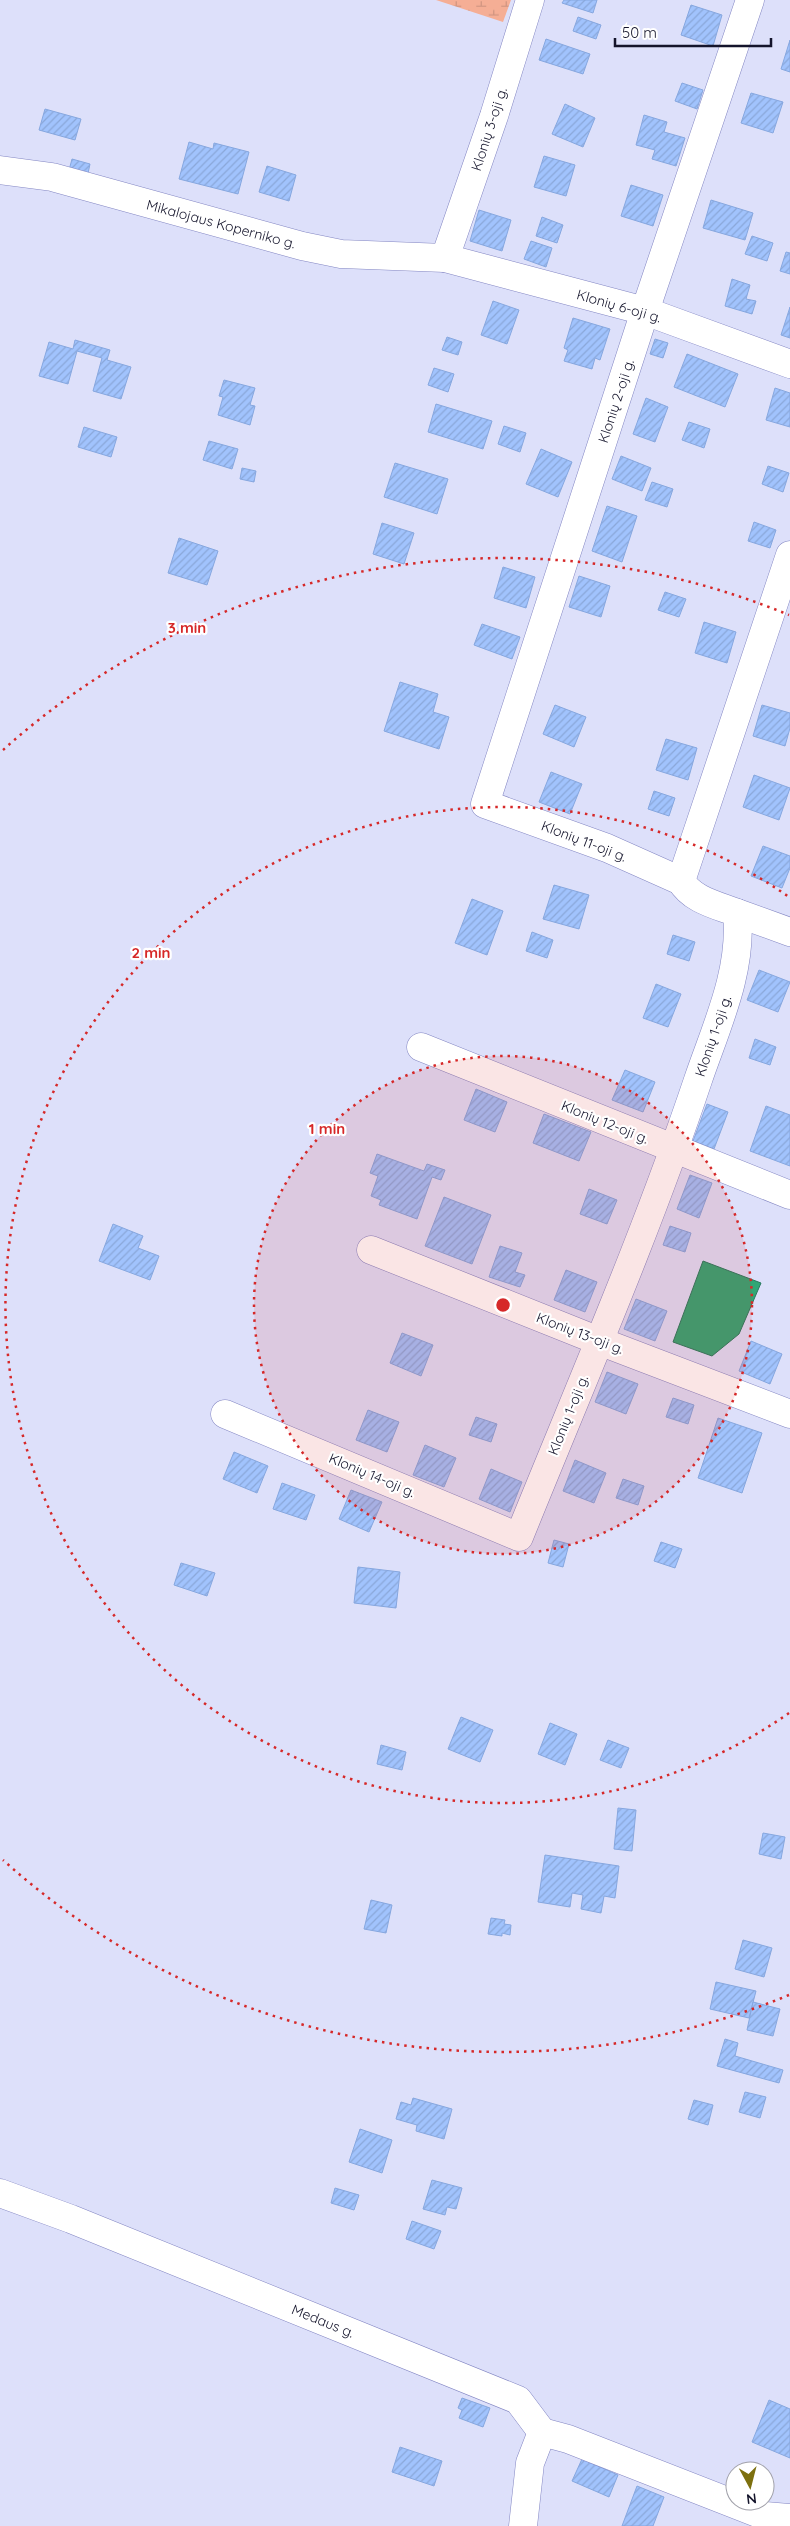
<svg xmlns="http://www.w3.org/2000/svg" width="790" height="2526" viewBox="0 0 790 2526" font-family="Quicksand,sans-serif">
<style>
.wetland{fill:url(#wetland-marsh)}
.water{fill:#31a675;stroke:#287a5f}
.building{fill:url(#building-hatch);stroke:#86a7df}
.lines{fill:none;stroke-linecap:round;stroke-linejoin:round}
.minor-casing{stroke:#8386c3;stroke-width:29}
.minor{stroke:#fff;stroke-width:28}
.ring{fill:none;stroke:#d62828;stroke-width:2.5;stroke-dasharray:2.5 5}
.labels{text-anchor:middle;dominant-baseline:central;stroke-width:4.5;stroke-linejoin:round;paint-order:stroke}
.street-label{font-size:14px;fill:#14142b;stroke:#fff}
.centre{fill:#d62828;stroke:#fff;stroke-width:2.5}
.ring-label{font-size:15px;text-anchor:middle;font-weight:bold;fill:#d62828;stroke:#fff;stroke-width:4.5;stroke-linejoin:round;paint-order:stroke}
</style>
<defs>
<pattern id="wetland-marsh" width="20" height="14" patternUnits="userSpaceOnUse" patternTransform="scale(1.25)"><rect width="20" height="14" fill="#f5ae95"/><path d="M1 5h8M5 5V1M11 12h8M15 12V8" fill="none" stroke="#d19581"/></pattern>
<pattern id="building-hatch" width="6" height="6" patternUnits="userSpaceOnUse" patternTransform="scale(1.25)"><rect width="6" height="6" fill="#a1c3fd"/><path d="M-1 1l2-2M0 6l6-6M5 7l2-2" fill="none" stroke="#8aa7d9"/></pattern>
</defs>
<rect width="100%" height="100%" fill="#dde0fa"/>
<path class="wetland" d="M436 0H511L503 22Z"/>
<path class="water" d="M703 1261 761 1283 739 1334 712 1356 673 1342Z"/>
<g class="building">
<path d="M564 0H597L593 13 562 3Z"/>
<path d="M691 5 722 15 713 46 681 35Z"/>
<path d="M578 17 601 25 596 39 573 31Z"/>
<path d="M546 39 590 54 583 74 539 60Z"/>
<path d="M790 40V72L781 69Z"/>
<path d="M682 83 703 90 697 109 675 101Z"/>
<path d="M751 93 783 102 773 133 741 123Z"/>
<path d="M565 104 595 118 583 147 552 134Z"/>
<path d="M45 109 81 119 75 140 39 130Z"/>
<path d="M644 115 667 122 664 132 685 138 676 166 652 159 655 150 636 145Z"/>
<path d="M189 142 213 149 214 143 249 152 238 194 179 179Z"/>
<path d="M544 156 575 165 566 196 534 187Z"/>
<path d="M72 159 90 164 87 178 68 174Z"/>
<path d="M267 166 296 175 289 201 259 192Z"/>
<path d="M631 185 663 195 653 226 621 216Z"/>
<path d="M711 200 753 213 745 240 703 228Z"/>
<path d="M479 210 511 220 502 251 470 241Z"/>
<path d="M542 217 563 225 557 243 536 236Z"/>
<path d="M752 236 773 243 767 261 745 254Z"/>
<path d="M531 241 552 248 546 267 524 259Z"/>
<path d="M786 252 790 253V274L780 271Z"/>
<path d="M732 279 750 285 746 299 756 301 752 314 725 306Z"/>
<path d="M493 301 519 310 507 344 481 335Z"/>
<path d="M790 307V338L781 335Z"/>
<path d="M573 318 610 329 600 360 595 358 592 369 564 361 568 350 564 348Z"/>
<path d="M447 337 462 342 458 355 442 350Z"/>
<path d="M655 339 668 343 663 358 650 354Z"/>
<path d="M75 340 110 350 107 360 131 367 121 399 93 391 102 358 77 351 68 384 39 376 49 342 73 349Z"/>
<path d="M687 354 738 374 725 407 674 387Z"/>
<path d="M434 368 454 374 448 392 428 385Z"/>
<path d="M224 380 255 388 250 405 255 406 250 425 218 415 223 397 219 396Z"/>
<path d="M775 388 790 393V427L766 420Z"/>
<path d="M646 398 668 407 655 442 633 434Z"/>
<path d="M436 404 492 421 483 449 428 432Z"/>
<path d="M689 422 710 429 704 448 682 440Z"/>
<path d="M504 426 526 433 520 452 498 444Z"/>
<path d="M84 427 117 437 111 457 78 447Z"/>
<path d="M209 441 238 449 232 469 203 460Z"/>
<path d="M541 449 572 462 558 497 526 484Z"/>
<path d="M621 456 651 468 642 491 612 479Z"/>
<path d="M395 463 448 479 437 514 384 497Z"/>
<path d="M768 466 789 473 783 492 762 484Z"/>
<path d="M242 468 256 471 254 482 240 479Z"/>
<path d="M652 482 673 489 667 507 645 500Z"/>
<path d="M607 506 637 516 622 562 592 551Z"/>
<path d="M754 522 776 530 770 548 748 541Z"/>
<path d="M382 523 414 533 404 564 373 554Z"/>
<path d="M179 538 218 551 207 585 168 573Z"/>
<path d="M503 567 535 577 526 608 494 598Z"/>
<path d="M579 576 610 586 601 617 569 607Z"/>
<path d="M665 592 686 599 679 617 658 610Z"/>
<path d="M704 622 736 632 727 663 695 653Z"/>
<path d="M482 624 520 637 512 659 474 645Z"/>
<path d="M400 682 438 694 433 712 449 717 439 749 384 731Z"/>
<path d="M555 705 586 717 574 747 543 734Z"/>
<path d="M762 705 790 713V728L785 746 753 736Z"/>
<path d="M666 739 697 748 688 780 656 770Z"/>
<path d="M551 772 582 784 570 814 539 802Z"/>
<path d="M754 775 790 788 779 820 743 807Z"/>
<path d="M654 791 675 798 669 816 648 809Z"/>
<path d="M763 846 790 856V868L782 888 751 876Z"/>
<path d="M554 885 589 895 579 929 543 919Z"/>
<path d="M472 899 503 911 487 955 455 943Z"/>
<path d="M532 932 553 940 547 958 526 951Z"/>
<path d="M673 935 695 942 689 961 667 954Z"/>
<path d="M759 970 790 982 778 1012 747 1000Z"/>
<path d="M656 984 681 994 668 1027 643 1018Z"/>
<path d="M755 1039 776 1047 770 1065 749 1058Z"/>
<path d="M625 1070 655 1082 643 1112 612 1100Z"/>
<path d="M476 1089 507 1102 495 1132 464 1120Z"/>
<path d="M707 1104 728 1112 714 1149 693 1141Z"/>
<path d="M766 1106 790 1115V1166L750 1151Z"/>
<path d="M544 1114 591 1132 579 1161 533 1143Z"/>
<path d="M377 1154 424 1171 427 1164 445 1170 441 1180 432 1177 417 1219 379 1205 381 1200 371 1196 378 1176 370 1173Z"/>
<path d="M690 1175 712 1183 699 1218 677 1209Z"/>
<path d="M589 1189 617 1200 607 1224 580 1214Z"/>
<path d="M444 1197 491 1215 472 1264 425 1246Z"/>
<path d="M113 1224 143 1236 138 1248 159 1256 150 1280 99 1261Z"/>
<path d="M670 1226 691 1233 685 1252 663 1245Z"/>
<path d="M500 1246 522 1253 515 1272 525 1275 520 1287 489 1277Z"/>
<path d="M566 1270 597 1282 585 1312 554 1300Z"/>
<path d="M636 1299 667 1311 655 1341 624 1329Z"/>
<path d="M402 1333 433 1345 421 1376 390 1363Z"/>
<path d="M751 1341 782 1354 770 1384 739 1371Z"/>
<path d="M607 1372 638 1384 626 1414 595 1402Z"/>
<path d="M673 1398 694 1405 688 1424 666 1417Z"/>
<path d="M368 1410 399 1422 387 1452 356 1440Z"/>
<path d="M476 1417 497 1424 491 1442 469 1435Z"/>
<path d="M718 1418 762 1433 742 1493 698 1478Z"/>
<path d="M425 1445 456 1458 444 1487 413 1475Z"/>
<path d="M234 1452 268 1466 257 1493 223 1479Z"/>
<path d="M575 1460 606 1473 594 1503 563 1491Z"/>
<path d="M491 1469 522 1482 510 1512 479 1499Z"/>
<path d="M623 1479 644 1486 638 1505 616 1498Z"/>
<path d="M282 1483 315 1495 306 1520 273 1509Z"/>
<path d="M351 1490 382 1502 369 1532 339 1519Z"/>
<path d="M554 1540 569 1544 563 1567 548 1563Z"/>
<path d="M661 1542 682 1549 675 1568 654 1561Z"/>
<path d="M181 1563 215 1573 207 1596 174 1585Z"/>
<path d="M358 1567 400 1572 396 1608 354 1603Z"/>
<path d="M461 1717 493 1730 480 1762 448 1749Z"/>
<path d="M550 1723 577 1734 565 1765 538 1754Z"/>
<path d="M608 1740 629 1748 621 1768 600 1760Z"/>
<path d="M381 1745 406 1752 402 1770 377 1764Z"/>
<path d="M618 1808 636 1810 632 1851 614 1849Z"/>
<path d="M763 1833 785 1837 781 1859 759 1854Z"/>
<path d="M545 1855 619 1866 615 1898 604 1896 601 1913 581 1909 583 1895 572 1893 570 1907 538 1902Z"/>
<path d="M371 1900 392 1905 386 1933 364 1929Z"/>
<path d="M491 1918 505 1920 504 1924 511 1925 510 1935 502 1933V1936L488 1934Z"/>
<path d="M743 1940 772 1948 764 1977 735 1969Z"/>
<path d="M716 1982 756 1991 749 2018 710 2009Z"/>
<path d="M753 2002 780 2009 773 2036 747 2030Z"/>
<path d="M725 2039 738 2043 735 2056 783 2070 779 2083 717 2066Z"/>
<path d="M745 2092 766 2097 760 2118 739 2112Z"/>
<path d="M413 2098 452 2109 444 2139 416 2131 417 2125 396 2119 401 2102 411 2105Z"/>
<path d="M694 2100 713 2105 708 2125 688 2119Z"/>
<path d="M360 2129 392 2140 382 2173 349 2162Z"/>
<path d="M432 2180 462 2188 456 2209 447 2207 445 2215 423 2209Z"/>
<path d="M335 2188 359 2195 354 2210 331 2203Z"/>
<path d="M412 2221 441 2231 434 2249 406 2239Z"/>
<path d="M462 2398 490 2408 483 2427 459 2418 462 2410 458 2408Z"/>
<path d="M769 2400 790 2409V2458L752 2442Z"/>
<path d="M400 2447 442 2461 434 2486 392 2472Z"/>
<path d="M582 2459 618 2475 609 2497 572 2481Z"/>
<path d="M637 2486 664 2497 653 2526H622Z"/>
</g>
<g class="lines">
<g class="minor-casing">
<g id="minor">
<path d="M0 170 52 177 302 246 341 254 445 258 645 311 790 364"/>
<path d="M445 258 494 116 530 0"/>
<path d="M681 881 607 848 485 804 645 311 750 0"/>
<path d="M737 913 790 932"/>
<path d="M421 1047 790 1195"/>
<path d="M371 1250 599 1341 790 1414"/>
<path d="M225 1414 519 1537C580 1386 646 1235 698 1080 716 1027 743 971 737 913 717 905 692 900 681 881L790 555"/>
<path d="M0 2193 71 2219 518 2400 542 2432"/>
<path d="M542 2432 568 2439 765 2516 790 2518"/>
<path d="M523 2526 530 2463 542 2432"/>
</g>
</g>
<use href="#minor" class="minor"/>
</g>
<circle cx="503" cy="1305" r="249" fill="#d62828" fill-opacity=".12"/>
<g class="ring">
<circle cx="503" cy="1305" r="249"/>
<path d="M789 1713A498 498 0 1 1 789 897"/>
<path d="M789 1995A747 747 0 0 1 3 1860M3 750A747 747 0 0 1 789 615"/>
</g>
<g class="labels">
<g class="street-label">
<text transform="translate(489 129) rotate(-72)">Klonių 3-oji g.</text>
<text transform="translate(221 224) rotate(15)">Mikalojaus Koperniko g.</text>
<text transform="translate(619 306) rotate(16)">Klonių 6-oji g.</text>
<text transform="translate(616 401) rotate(-72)">Klonių 2-oji g.</text>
<text transform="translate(584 841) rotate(21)">Klonių 11-oji g.</text>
<text transform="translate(713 1036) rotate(-71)">Klonių 1-oji g.</text>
<text transform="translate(605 1122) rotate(22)">Klonių 12-oji g.</text>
<text transform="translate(580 1333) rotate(21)">Klonių 13-oji g.</text>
<text transform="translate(568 1415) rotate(-68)">Klonių 1-oji g.</text>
<text transform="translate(372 1475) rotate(23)">Klonių 14-oji g.</text>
<text transform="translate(323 2321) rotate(22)">Medaus g.</text>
</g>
</g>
<circle cx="503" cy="1305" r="8" class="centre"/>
<g class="ring-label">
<text x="187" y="633">3 min</text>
<text x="151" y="958">2 min</text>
<text x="327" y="1134">1 min</text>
</g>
<g transform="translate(750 2486) rotate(173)"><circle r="24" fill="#ffffff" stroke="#a1a1aa"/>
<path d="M0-4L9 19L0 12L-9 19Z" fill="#7d700f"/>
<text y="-8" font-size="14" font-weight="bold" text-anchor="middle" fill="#14142b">N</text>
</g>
<path d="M615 38v8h156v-8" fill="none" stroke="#14142b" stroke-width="2.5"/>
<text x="622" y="38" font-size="15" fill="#14142b" stroke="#ffffff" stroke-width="4" paint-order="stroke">50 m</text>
</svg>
